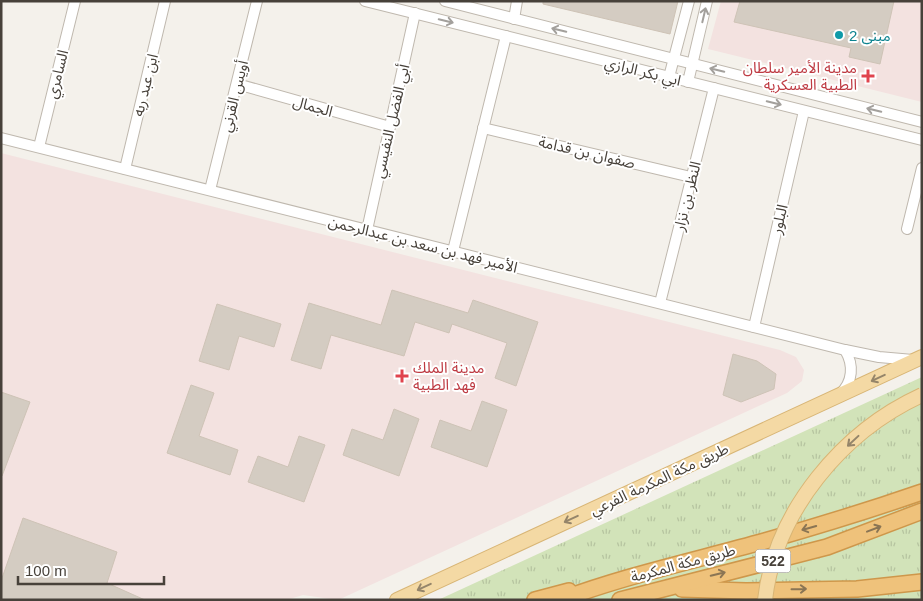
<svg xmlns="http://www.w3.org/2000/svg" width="923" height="601" viewBox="0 0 923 601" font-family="Helvetica,'Noto Sans Arabic',sans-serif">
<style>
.medical{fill:#f3e2e0}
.park{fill:url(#park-tufts)}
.building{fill:#d4ccc2;stroke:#cec3b6}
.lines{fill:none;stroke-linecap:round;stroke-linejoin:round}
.minor-casing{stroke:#bfb8ae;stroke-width:12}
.major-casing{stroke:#d8b575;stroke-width:16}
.highway-casing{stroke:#ce974b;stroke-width:18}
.minor{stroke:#fff;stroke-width:10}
.major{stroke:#f4d9a4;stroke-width:14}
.highway{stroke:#efc27b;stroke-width:15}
.major-bridge-casing{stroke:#d8b575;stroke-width:16;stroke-linecap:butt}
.major-bridge{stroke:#f4d9a4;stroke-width:14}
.oneway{stroke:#a3a09c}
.oneway2{stroke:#95856a}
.oneway3{stroke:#8a7554}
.culture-dot{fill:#0f9aa8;stroke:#fff;stroke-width:2}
.health-dot{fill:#e0444e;stroke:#fff;stroke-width:2}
.labels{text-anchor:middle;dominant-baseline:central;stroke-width:4;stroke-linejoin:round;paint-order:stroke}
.shield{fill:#fff;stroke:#7e7a75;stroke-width:1}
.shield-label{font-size:14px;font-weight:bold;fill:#47413a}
.culture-label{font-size:15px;fill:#0d838f;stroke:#fff;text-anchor:start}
.health-label{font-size:15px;fill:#be3a42;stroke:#fff;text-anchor:end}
.street-label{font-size:15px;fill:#47413a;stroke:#fff}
</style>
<defs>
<pattern id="park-tufts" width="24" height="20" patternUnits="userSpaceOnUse" patternTransform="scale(1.25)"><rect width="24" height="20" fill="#d2e3b9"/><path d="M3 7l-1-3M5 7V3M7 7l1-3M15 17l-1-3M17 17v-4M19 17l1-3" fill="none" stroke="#b6c4a0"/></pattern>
</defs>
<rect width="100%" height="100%" fill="#f4f1eb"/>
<g class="medical">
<path d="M721 1H922V102L708 49Z"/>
<path d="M1 153 780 350 796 357 804 370 802 381 787 393 338 600 303 595 286 600H1Z"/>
</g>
<path class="park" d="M922 377V600H438Z"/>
<g class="building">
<path d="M543 1H678L670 34 543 4Z"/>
<path d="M740 1H894L880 64 849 57 851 48 734 22Z"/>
<path d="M392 290 468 313 473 300 538 322 516 386 495 378 507 343 452 324 449 333 415 322 404 356 331 335 321 369 291 360 309 303 381 325Z"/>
<path d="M217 304 281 324 274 347 239 336 229 370 199 361Z"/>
<path d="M733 354 757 361 776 374 774 389 741 402 723 395Z"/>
<path d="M191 385 214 393 199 436 238 450 230 475 167 453Z"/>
<path d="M1 392 30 402 2 476H1Z"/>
<path d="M482 401 507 410 487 467 431 447 440 420 471 431Z"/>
<path d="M394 409 419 419 399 476 343 455 352 429 383 440Z"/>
<path d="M299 436 325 445 304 502 248 482 258 456 288 467Z"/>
<path d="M23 518 117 552 107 583 145 600H1V581Z"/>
</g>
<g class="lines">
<g class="minor-casing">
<g id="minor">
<path d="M365 1 922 140"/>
<path d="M445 1 922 122"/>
<path d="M514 19 517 1"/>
<path d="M669 77 689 1"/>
<path d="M688 82 707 1"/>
<path d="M237 84 390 127"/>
<path d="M483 128 691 177"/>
<path d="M1 138 845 350 879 357 913 360"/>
<path d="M39 147 75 1"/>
<path d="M125 169 165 1"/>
<path d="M210 190 257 1"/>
<path d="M907 229 922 168"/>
<path d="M367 230 415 13"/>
<path d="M453 251 506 36"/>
<path d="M660 303 714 88"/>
<path d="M754 327 804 111"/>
<path d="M840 394C853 382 854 365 845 350"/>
</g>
</g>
<g class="major-casing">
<path id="major" d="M397 600 922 357"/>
</g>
<g class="highway-casing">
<g id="highway">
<path d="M682 589 746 591 857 589 922 582"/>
<path d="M535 600 569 591"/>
<path d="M560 600C627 575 697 560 765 541 818 526 870 510 922 492"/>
<path d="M620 600 827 547 922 511"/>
</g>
</g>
<use href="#minor" class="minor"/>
<use href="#major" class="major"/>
<use href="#highway" class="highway"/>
<g class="major-bridge-casing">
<path id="major-bridge" d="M765 600C775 511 843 431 922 395"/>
</g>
<use href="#major-bridge" class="major-bridge"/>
</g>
<defs><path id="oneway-shaft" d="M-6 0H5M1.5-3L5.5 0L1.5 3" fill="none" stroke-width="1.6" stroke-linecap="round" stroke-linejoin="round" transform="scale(1.25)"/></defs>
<g class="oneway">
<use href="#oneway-shaft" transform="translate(704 15) rotate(-77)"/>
<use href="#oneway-shaft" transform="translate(446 21) rotate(14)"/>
<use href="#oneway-shaft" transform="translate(559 30) rotate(-166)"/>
<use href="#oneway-shaft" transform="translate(717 70) rotate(-166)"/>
<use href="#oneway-shaft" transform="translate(774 103) rotate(14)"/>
<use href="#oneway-shaft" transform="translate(874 110) rotate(-166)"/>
</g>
<g class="oneway2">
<use href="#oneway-shaft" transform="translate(878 378) rotate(155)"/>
<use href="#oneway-shaft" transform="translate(853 441) rotate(137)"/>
<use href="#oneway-shaft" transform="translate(571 519) rotate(155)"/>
<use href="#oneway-shaft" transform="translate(424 587) rotate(155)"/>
</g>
<g class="oneway3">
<use href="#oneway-shaft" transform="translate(809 528) rotate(164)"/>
<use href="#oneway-shaft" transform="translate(874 529) rotate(-21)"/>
<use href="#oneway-shaft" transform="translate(718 574) rotate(-14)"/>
<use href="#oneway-shaft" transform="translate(799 589) rotate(-1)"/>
</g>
<circle class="culture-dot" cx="839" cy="35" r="5"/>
<g class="health-dot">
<path d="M865.5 68.5h5v5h5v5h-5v5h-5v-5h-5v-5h5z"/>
<path d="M399.5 368.5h5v5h5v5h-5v5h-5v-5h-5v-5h5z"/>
</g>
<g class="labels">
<rect class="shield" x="755.5" y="549.5" width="35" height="23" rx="4"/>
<g class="shield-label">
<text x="773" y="561">522</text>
</g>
<g class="culture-label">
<text x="849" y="35">مبنى 2</text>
</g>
<g class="health-label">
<text x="857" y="67">مدينة الأمير سلطان<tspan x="857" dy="17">الطبية العسكرية</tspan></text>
<text x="413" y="367" text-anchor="start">مدينة الملك<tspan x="413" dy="17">فهد الطبية</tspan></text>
</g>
<g class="street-label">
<text transform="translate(643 71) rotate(14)">ابي بكر الرازي</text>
<text transform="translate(57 74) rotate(-76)">السامري</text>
<text transform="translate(145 85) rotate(-76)">ابن عبد ربه</text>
<text transform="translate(234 96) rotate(-76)">أويس القرني</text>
<text transform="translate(313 106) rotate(16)">الجمال</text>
<text transform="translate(391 121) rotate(-77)">أبي الفضل النفيسي</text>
<text transform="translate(587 152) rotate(13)">صفوان بن قدامة</text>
<text transform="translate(687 196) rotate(-76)">النظر بن نزار</text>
<text transform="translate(779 219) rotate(-77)">البلور</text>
<text transform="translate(423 244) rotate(14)">الأمير فهد بن سعد بن عبدالرحمن</text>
<text transform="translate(659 479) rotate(-25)">طريق مكة المكرمة الفرعي</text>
<text transform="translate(683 563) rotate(-15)">طريق مكة المكرمة</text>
</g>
</g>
<rect width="923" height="601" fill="none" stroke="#47413a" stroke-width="5"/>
<path d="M18 576v8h146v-8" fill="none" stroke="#47413a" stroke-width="2.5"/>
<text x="25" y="576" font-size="15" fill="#47413a" stroke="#ffffff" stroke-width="4" paint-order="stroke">100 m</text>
</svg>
